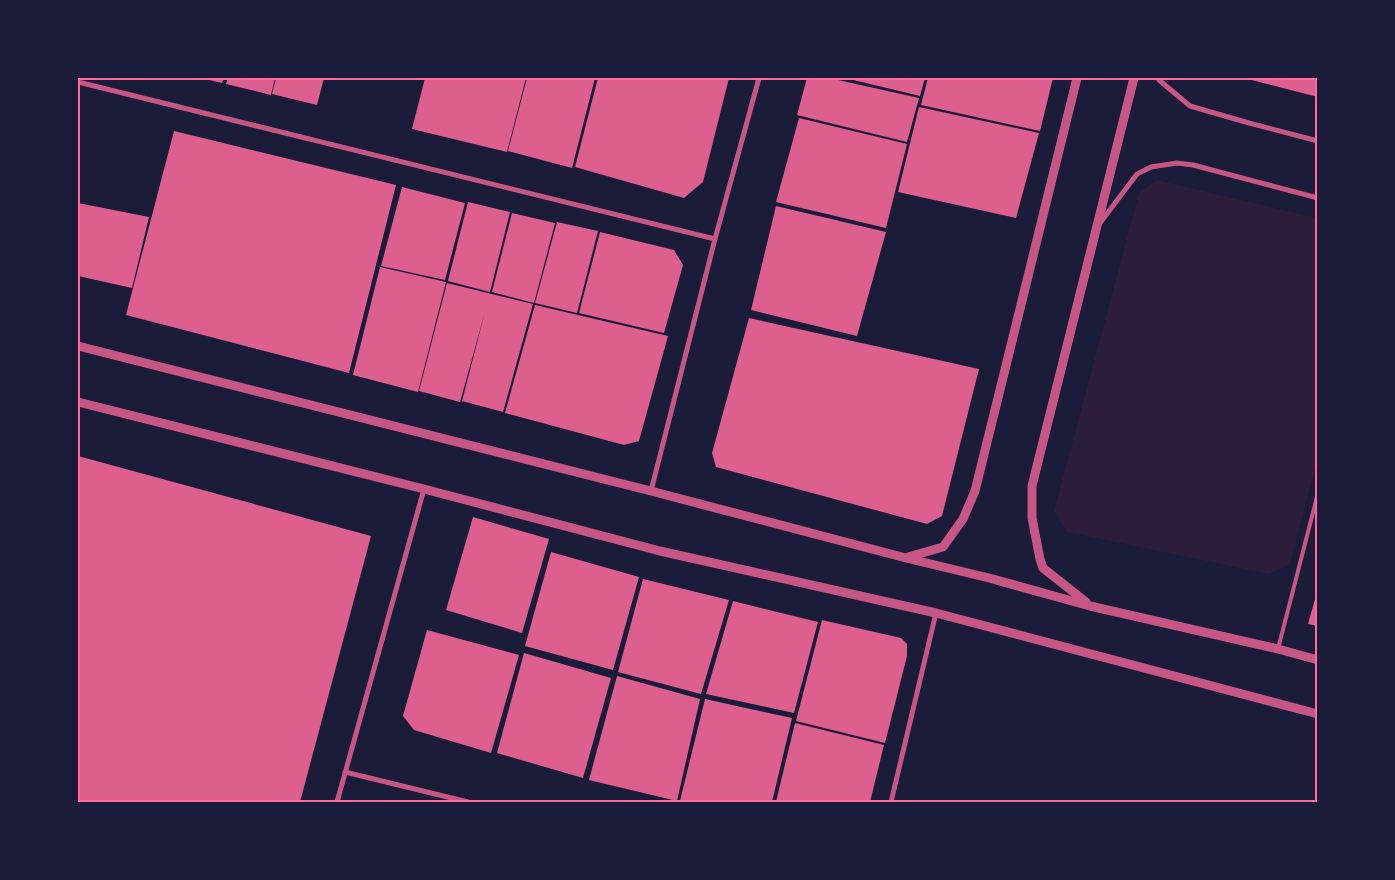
<svg xmlns="http://www.w3.org/2000/svg" width="1395" height="880" viewBox="0 0 1395 880" font-family="Manrope,sans-serif">
<style>
.green{fill:#2a1e3b}
.building{fill:#dd5f8e}
.lines{fill:none;stroke-linecap:round;stroke-linejoin:round}
.service{stroke:#c65784;stroke-width:4}
.minor{stroke:#c65784;stroke-width:5}
.tertiary{stroke:#c65784;stroke-width:9}
.neatline{fill:none;stroke:#ff6b9d;stroke-width:2}
</style>
<rect width="100%" height="100%" fill="#1b1b3a"/>
<path class="green" d="M1157 180 1317 218V460L1290 564 1269 574 1067 532 1054 511 1139 193Z"/>
<g class="building">
<path d="M201 78H224L222 83Z"/>
<path d="M228 78H275L271 95 226 84Z"/>
<path d="M276 78H324L317 105 272 94Z"/>
<path d="M425 78H526L507 152 412 129Z"/>
<path d="M527 78H595L572 168 508 151Z"/>
<path d="M598 78H729L703 182 684 198 575 167Z"/>
<path d="M807 78H829L919 98 907 142 797 115Z"/>
<path d="M845 78H925L920 96Z"/>
<path d="M928 78H1053L1040 131 921 105Z"/>
<path d="M1244 78H1318V97Z"/>
<path d="M919 107 1039 133 1016 218 898 192Z"/>
<path d="M799 118 907 144 886 228 776 202Z"/>
<path d="M174 131 396 185 349 373 126 315Z"/>
<path d="M402 187 465 203 445 280 381 266Z"/>
<path d="M468 202 510 212 490 292 448 281Z"/>
<path d="M78 203 149 217 132 288 78 276Z"/>
<path d="M776 206 886 232 857 336 751 310Z"/>
<path d="M512 213 555 223 534 303 492 292Z"/>
<path d="M557 222 598 231 577 313 535 303Z"/>
<path d="M600 232 674 250 683 265 664 333 579 313Z"/>
<path d="M380 267 446 282 418 392 353 375Z"/>
<path d="M447 283 533 304 503 412 462 401 485 312 460 402 419 391Z"/>
<path d="M535 305 668 336 639 441 624 445 505 413Z"/>
<path d="M749 318 979 369 942 516 927 524 716 467 712 453Z"/>
<path d="M78 456 371 536 300 802H78Z"/>
<path d="M473 517 549 539 522 633 446 610Z"/>
<path d="M551 552 639 577 613 670 525 646Z"/>
<path d="M643 579 729 600 701 694 618 672Z"/>
<path d="M1317 592H1318V626L1308 624Z"/>
<path d="M733 601 818 622 794 713 706 694Z"/>
<path d="M822 620 901 638 907 644V656L885 743 796 721Z"/>
<path d="M427 630 519 655 491 753 414 730 403 716Z"/>
<path d="M524 653 611 678 583 778 497 753Z"/>
<path d="M617 676 700 699 677 801 589 780Z"/>
<path d="M705 699 792 718 772 802H684L680 801Z"/>
<path d="M795 723 884 745 870 802H776Z"/>
</g>
<g class="lines">
<path class="service" d="M1278 649 1318 493"/>
<g class="minor">
<path d="M1158 78 1159 80 1190 106 1249 123 1318 141"/>
<path d="M78 82 715 239"/>
<path d="M1100 223 1137 174 1151 167 1177 163 1193 165 1318 198"/>
<path d="M651 491 715 239 759 78"/>
<path d="M345 772 468 802"/>
<path d="M337 802 424 489"/>
<path d="M891 802 936 613"/>
</g>
<g class="tertiary">
<path d="M78 346 651 491 906 558 989 578 1090 606 1278 649 1318 660"/>
<path d="M78 402 424 489 660 551 936 613 1318 714"/>
<path d="M908 557 943 547 963 519 975 491 1077 78"/>
<path d="M1086 602 1043 568 1040 559 1032 518V486L1134 78"/>
</g>
</g>
<rect width="1395" height="880" fill="none" stroke="#1b1b3a" stroke-width="158"/>
<rect x="79" y="79" width="1237" height="722" class="neatline"/>
</svg>
